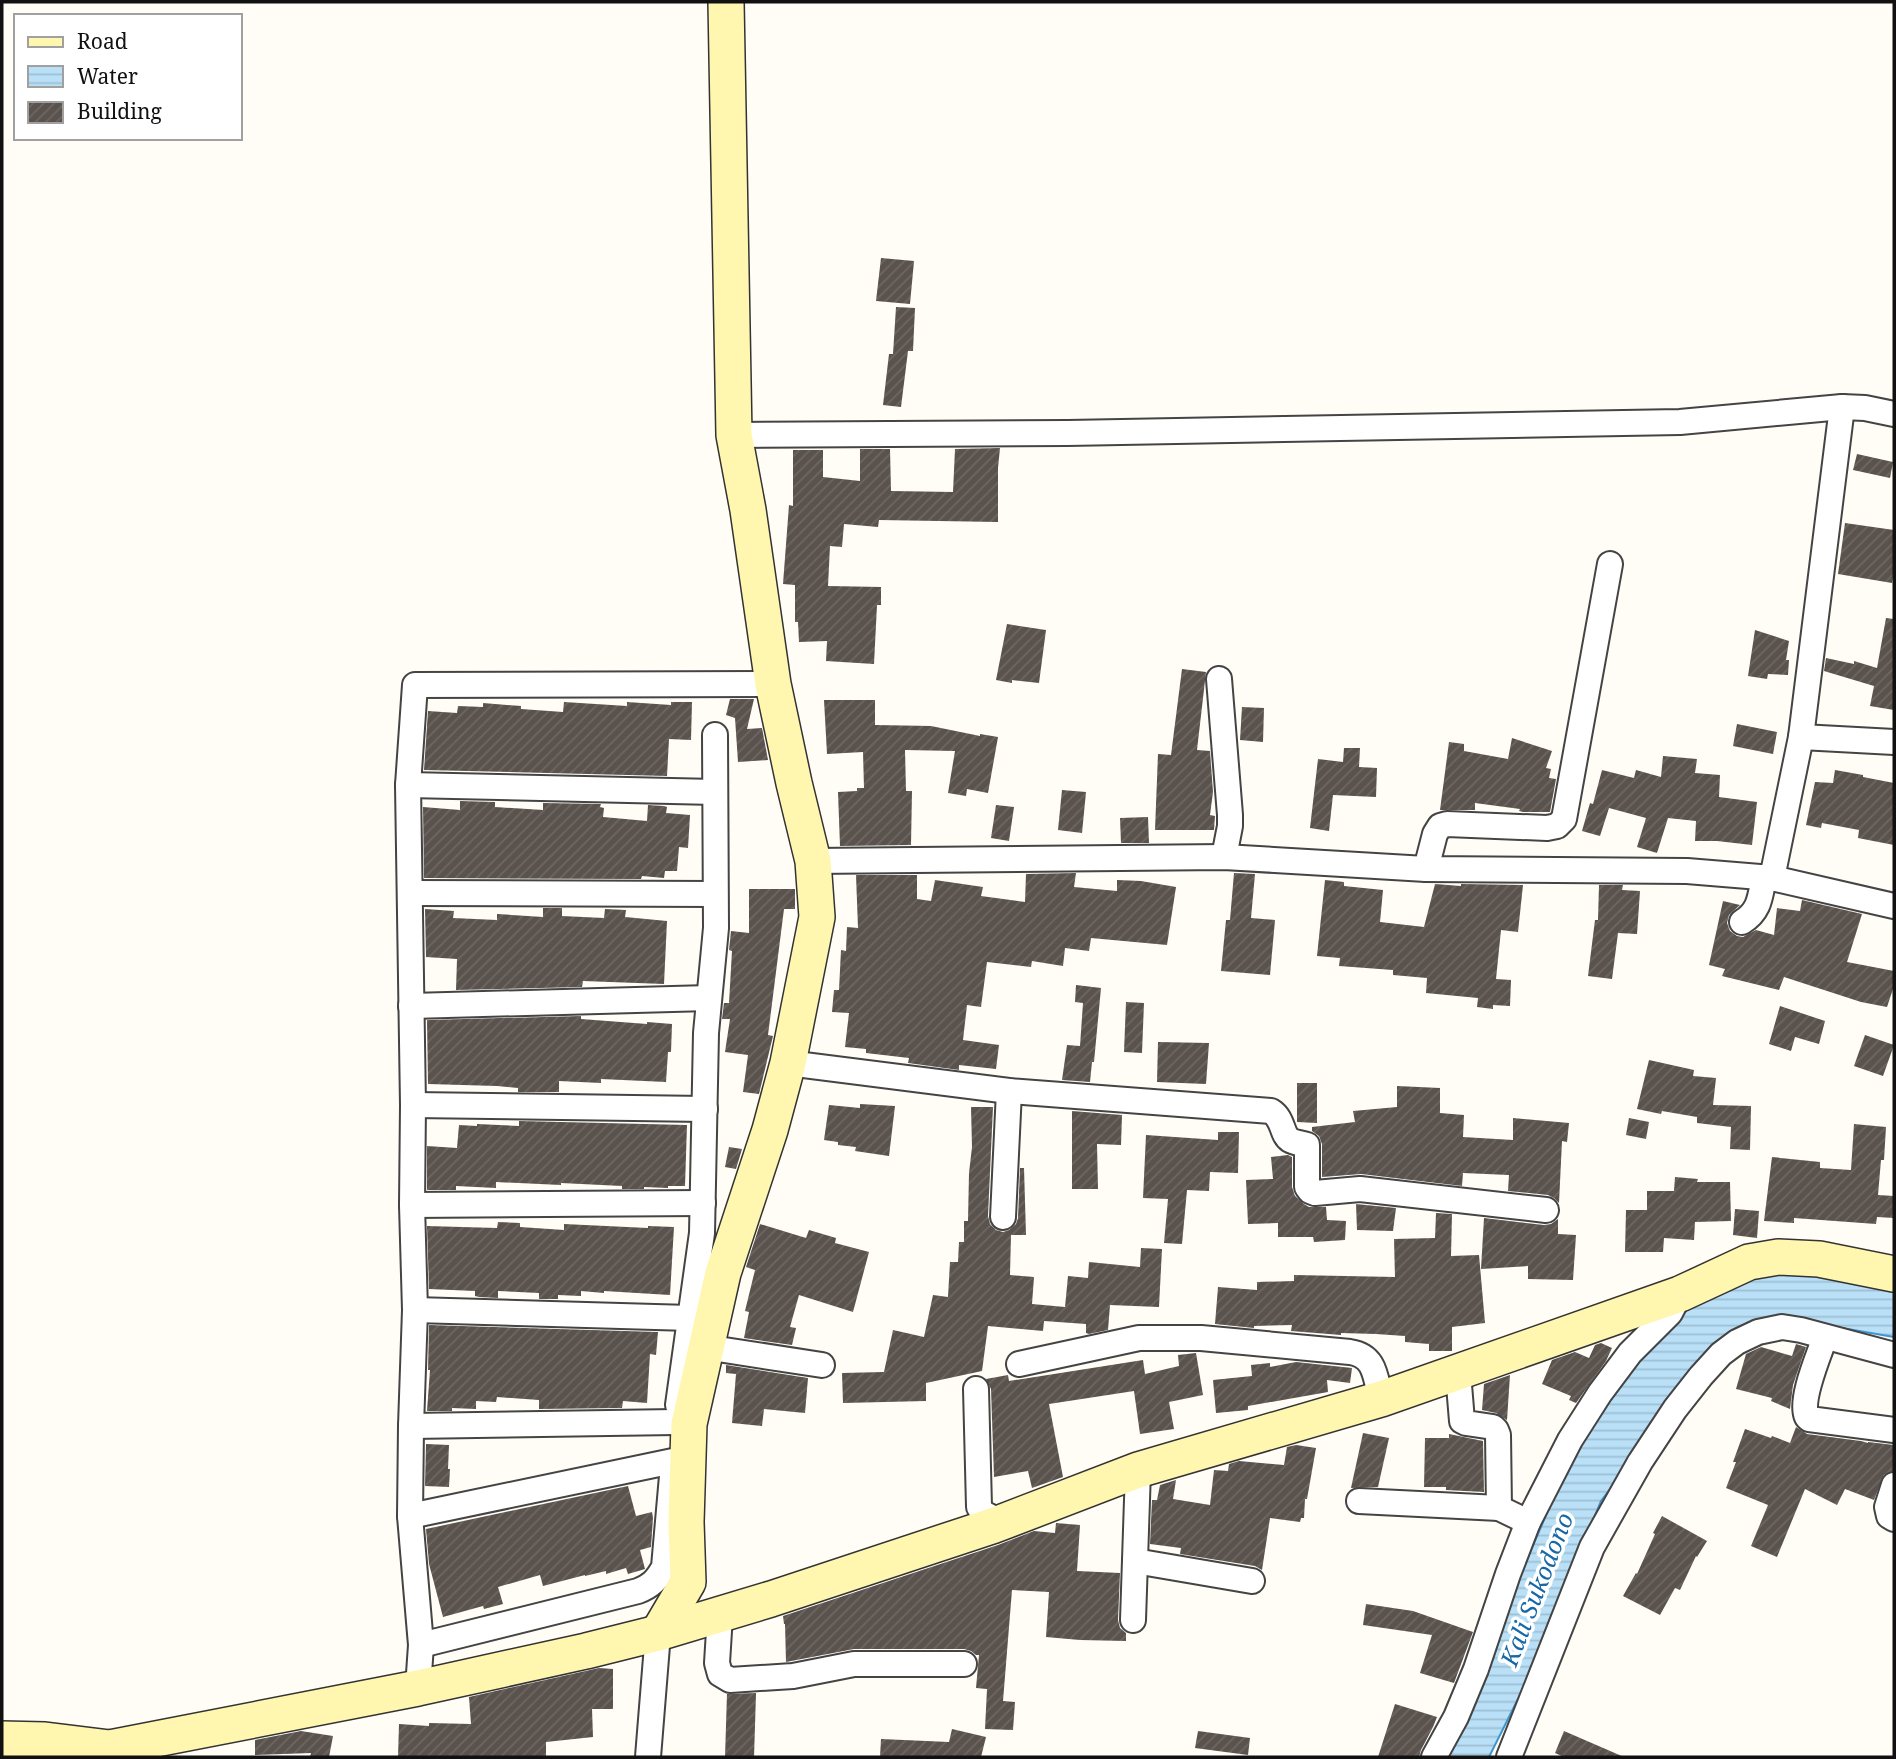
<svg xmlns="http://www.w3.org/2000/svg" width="1896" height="1759" viewBox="0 0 1896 1759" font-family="'Noto Serif',serif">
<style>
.water{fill:url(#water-rules);stroke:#3f96cf;stroke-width:2}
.building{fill:url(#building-hatch)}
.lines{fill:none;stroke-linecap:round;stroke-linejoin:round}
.street-casing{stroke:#444;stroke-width:28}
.secondary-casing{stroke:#333;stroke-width:38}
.street{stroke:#fff;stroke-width:24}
.secondary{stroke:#fff6b0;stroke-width:35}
.labels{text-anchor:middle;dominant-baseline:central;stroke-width:7;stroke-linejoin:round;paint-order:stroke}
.water-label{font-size:24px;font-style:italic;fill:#1768a6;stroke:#fff}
</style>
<defs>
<pattern id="water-rules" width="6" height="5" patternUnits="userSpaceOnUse" patternTransform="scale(1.75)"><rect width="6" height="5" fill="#b9e0f7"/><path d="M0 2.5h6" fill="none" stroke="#9ebfd3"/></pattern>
<pattern id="building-hatch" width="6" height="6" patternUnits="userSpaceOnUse" patternTransform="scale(1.75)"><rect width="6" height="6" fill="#5a524d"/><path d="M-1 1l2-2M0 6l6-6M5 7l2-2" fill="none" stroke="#6d6662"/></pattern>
</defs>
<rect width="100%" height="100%" fill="#fffdf5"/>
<path class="water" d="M1762 1268 1894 1282V1337L1784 1318 1725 1339 1601 1501 1521 1693 1489 1757H1442L1559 1485 1589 1428 1677 1308Z"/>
<g class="building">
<path d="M881 258 914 261 910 304 876 301Z"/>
<path d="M896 307 915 308 913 351H908L901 407 883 405 889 354H893Z"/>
<path d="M1000 448 998 468V522L879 520 878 527 844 524 842 547 830 546 828 586 881 587V605H877L874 664 826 661 827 641 799 642 798 622H795V585L783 584 789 505 793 506V450H823V477L860 481V449H890L891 491 953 492 955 449Z"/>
<path d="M1857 454 1893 462 1890 478 1853 470Z"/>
<path d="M1845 523 1894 530V571L1892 583 1838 574Z"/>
<path d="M1886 618 1894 619V710L1870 706 1874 686 1824 671 1826 658 1854 664V661L1877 668Z"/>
<path d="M1007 624 1046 630 1039 683 1012 680V683L996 680Z"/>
<path d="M1755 630 1789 641 1786 660H1789L1788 675 1768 674 1767 679 1748 676Z"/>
<path d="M1182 669 1206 672 1197 750 1210 751 1213 792 1210 815 1215 816 1214 830H1155L1158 754 1171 755Z"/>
<path d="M730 699H754L747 729 762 728 768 760 738 762 735 718 726 715Z"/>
<path d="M824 700H875V725L931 726 980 736V734L998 737 988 793 967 789 966 796 948 793 955 751 905 750 906 791H912L911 845 840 846 838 792 857 791V788H864L863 752 827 754Z"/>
<path d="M564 702 627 706V702L671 705V702H692L691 740 669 739 667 776 424 770 428 711 457 713 458 706 483 707V703L521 706V709L563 712Z"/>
<path d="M1242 707 1264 708 1263 742 1240 740Z"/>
<path d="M1737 724 1777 732 1773 754 1733 746Z"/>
<path d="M1512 738 1552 751 1546 768 1551 769 1549 778 1556 779 1550 812H1523L1519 811 1520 809 1475 803V810H1440L1449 742 1464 744V751L1508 759Z"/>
<path d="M1344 748H1360L1359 767 1377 768 1376 797 1333 795 1329 831 1310 828 1318 759 1343 762Z"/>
<path d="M1663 756 1697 759 1695 773 1720 775 1719 797 1757 802 1752 845 1717 841H1695L1696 821 1668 818 1657 853 1637 847 1646 818 1609 808 1600 836 1582 831 1590 803 1593 804 1602 770 1634 778 1636 770 1661 777Z"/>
<path d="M1835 770 1863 775V777L1894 783V845L1858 838 1859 830 1822 823 1821 828 1806 825 1815 782 1833 783Z"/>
<path d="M1062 790 1086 792 1082 833 1058 830Z"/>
<path d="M460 801 495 802V807L543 810V803L601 804 600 807 604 808 603 817 647 821 648 805 664 806 667 807 666 813 690 815 688 848 679 847 677 871H665L664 878 642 876 641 879 424 878 423 807 460 810Z"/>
<path d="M996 805 1014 807 1009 841 991 838Z"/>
<path d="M1148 817 1149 843H1121L1120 818Z"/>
<path d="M1076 873 1074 887 1117 891V880L1141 881 1176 887 1167 945 1091 938 1089 951 1065 948 1063 966 1032 961 1031 967 987 962 981 1007 967 1005 963 1040 999 1045 996 1069 959 1065V1070L908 1063 909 1058 866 1053V1049L845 1047 849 1013 832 1012 834 990H839L841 950 846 951 847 927 858 928 856 875H917V899L931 901 935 880 983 887 981 896 1025 902 1026 874Z"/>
<path d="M1234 873 1255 874 1251 918 1275 920 1270 975 1221 971 1226 920H1230Z"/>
<path d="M1325 880 1344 882V886L1383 890 1380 922 1424 927 1435 884 1461 886V884L1523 885 1518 932 1501 930 1496 979 1511 980 1510 1006 1493 1005V1009L1477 1007 1478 998 1426 993 1427 978 1393 975V970L1339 966 1340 958 1317 956Z"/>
<path d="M1599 885H1623L1622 890 1640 891 1637 934 1618 933 1612 979 1588 976 1595 920H1598Z"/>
<path d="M749 889H795V909H784L768 1035 773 1036 759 1094 743 1092 748 1055 725 1052 730 1019H722L724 1003H729L732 951 729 950 731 931 749 933Z"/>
<path d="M1802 900 1862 914 1847 962 1894 971V986L1887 1007 1861 1002 1784 977 1779 990 1722 976 1725 969 1709 965 1723 901 1740 905 1729 915 1727 923 1730 931 1737 936 1743 937 1756 930 1774 935 1777 908 1800 911Z"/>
<path d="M543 908H562V916L604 918 605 909 626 910 625 917 667 921 664 984 583 981 582 987 456 990 457 959 426 957 425 909 454 911 453 918 497 920V914L543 917Z"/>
<path d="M1076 985 1101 988 1094 1062H1092L1090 1082 1062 1080 1067 1045 1080 1046 1083 1003 1075 1002Z"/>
<path d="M1126 1002 1144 1003 1142 1053 1124 1052Z"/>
<path d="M1780 1006 1825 1021 1819 1044 1795 1037 1791 1051 1769 1044Z"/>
<path d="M581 1016V1019L647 1024V1022L672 1024 671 1052H668L666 1082 601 1079V1083L559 1081V1092H518V1088L497 1086 428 1084 427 1020Z"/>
<path d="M1865 1035 1894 1045 1883 1076 1854 1066Z"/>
<path d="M1158 1042 1209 1043 1206 1084 1157 1082Z"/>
<path d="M1649 1060 1694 1070 1693 1076 1716 1078 1713 1105 1751 1106 1750 1150 1730 1149 1731 1127 1697 1123V1117L1662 1111 1661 1114 1637 1109Z"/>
<path d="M1297 1083H1317V1123L1297 1122Z"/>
<path d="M1397 1086 1440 1088V1113L1464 1115 1463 1137 1513 1140V1118L1569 1123 1567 1142 1562 1141 1559 1203 1554 1198 1548 1195 1508 1191 1509 1175 1463 1173 1462 1186 1361 1174 1322 1177V1144L1319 1136 1312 1131V1127L1355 1122 1353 1111 1397 1107Z"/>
<path d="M860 1104 895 1106 889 1156 855 1151 856 1147 838 1145V1142L824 1140 829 1105 860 1108Z"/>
<path d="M971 1107H993L988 1216 990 1224 996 1230 1003 1232 1009 1230 1016 1224 1018 1218 1020 1168H1024L1026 1235H1011L1010 1275 1034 1277 1032 1304 1065 1307 1068 1276 1088 1278 1089 1262 1140 1267 1141 1248 1162 1249 1159 1307 1110 1305 1108 1330 1089 1334 1086 1333V1324L1044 1321 1043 1331 988 1326 982 1371 926 1383V1401L843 1403 842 1373 884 1372 893 1330 924 1337 933 1295 948 1297 950 1262H958L959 1242H964V1221H968L969 1173 972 1147Z"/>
<path d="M1072 1111 1122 1115 1121 1145 1097 1144 1098 1189H1072Z"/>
<path d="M1629 1118 1649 1122 1646 1139 1626 1135Z"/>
<path d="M519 1121 687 1125 685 1186H668V1188L644 1187V1189H622V1186L561 1183V1185L496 1182V1188L456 1186V1190H427V1146L457 1148 459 1125 477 1126V1124L519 1126Z"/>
<path d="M1854 1124 1886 1127 1884 1160H1881L1878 1195 1894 1196V1218L1877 1217 1876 1224 1794 1218V1223L1764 1221 1772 1157 1820 1162V1168L1851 1170Z"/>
<path d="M1218 1132H1239L1238 1173 1210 1172 1209 1191 1187 1190 1182 1244 1164 1243 1168 1199 1143 1198 1146 1135 1218 1140Z"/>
<path d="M729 1147 742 1149 736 1169 725 1167Z"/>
<path d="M1288 1155 1292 1157V1187L1295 1196 1304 1204 1309 1207H1326L1327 1220 1346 1221 1345 1240 1314 1242 1313 1237H1278V1223L1248 1224 1246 1180 1273 1179 1271 1157Z"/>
<path d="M1675 1177 1698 1179 1697 1182H1730L1731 1221 1695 1222 1694 1240 1664 1238 1663 1252H1625L1626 1210H1647V1191H1674Z"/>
<path d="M1356 1204 1396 1208 1393 1231 1357 1230Z"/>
<path d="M1735 1209 1759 1211 1757 1238 1733 1235Z"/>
<path d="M1436 1213 1452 1214 1451 1256 1479 1255 1485 1323 1452 1327V1351H1429V1344L1405 1342V1336L1376 1334 1341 1333V1335L1291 1331 1292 1325 1254 1326V1328L1215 1324 1218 1287 1257 1290V1282L1294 1281V1275L1395 1277 1394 1239 1435 1238Z"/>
<path d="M1484 1218 1544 1225 1551 1224 1558 1219V1234L1576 1235 1573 1280 1528 1279V1266L1481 1269Z"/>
<path d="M498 1222 520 1223V1227L564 1230V1224L648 1228V1226L674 1227 670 1295 604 1291V1293L581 1291V1296L558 1295V1299H539V1293L498 1291V1298L479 1297 475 1296V1291L429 1289 427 1226 497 1228Z"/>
<path d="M760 1224 806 1238 809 1230 836 1238 835 1243 869 1252 853 1312 799 1295 790 1327 796 1328 792 1345 744 1338 749 1312 745 1311 755 1270 746 1267Z"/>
<path d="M429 1325 658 1332 656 1355 650 1354 647 1403 623 1401 622 1408 539 1409V1400L497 1397 496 1402 476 1401V1409L452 1408V1411H427L430 1370H428Z"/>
<path d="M1601 1343 1612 1348 1606 1361 1576 1403 1569 1400 1571 1396 1542 1384 1552 1360 1575 1352 1589 1358 1595 1345Z"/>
<path d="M1796 1344 1806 1347 1793 1385 1790 1409 1771 1401 1772 1398 1736 1389 1746 1354 1761 1347 1792 1356Z"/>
<path d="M1196 1353 1203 1395 1169 1402 1174 1429 1140 1434 1134 1391 1049 1404 1063 1477 1032 1488 1028 1471 994 1477 991 1389 986 1379 1008 1375 1009 1381 1143 1360 1145 1374 1179 1366 1178 1355Z"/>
<path d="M1296 1362 1352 1368 1350 1383 1327 1380 1328 1392 1248 1406V1410L1216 1413 1213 1380 1252 1376 1251 1365 1270 1363V1367Z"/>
<path d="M726 1365 808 1378 805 1413 764 1409 762 1426 732 1423 736 1374 726 1373Z"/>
<path d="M1510 1375 1507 1420 1496 1413 1482 1410 1484 1384Z"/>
<path d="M1796 1427 1807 1434 1861 1441 1868 1443V1442L1894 1445V1471L1884 1475 1874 1500 1845 1489 1837 1505 1805 1489 1777 1557 1751 1546 1768 1505 1726 1488 1736 1462H1733L1745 1429 1771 1438 1772 1436 1790 1443Z"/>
<path d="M1363 1433 1389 1438 1378 1487 1351 1488Z"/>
<path d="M1449 1434 1483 1441 1484 1492 1446 1490V1487H1424L1425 1438H1449Z"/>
<path d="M426 1444 449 1445 448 1469H450L449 1487 425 1486Z"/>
<path d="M1296 1445 1316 1448 1307 1499H1305L1304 1518H1301L1300 1522 1270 1518 1262 1570 1255 1566 1180 1554 1181 1548 1150 1544 1152 1500H1157L1160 1485 1176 1480 1173 1499 1210 1505 1214 1470 1228 1471 1229 1464 1239 1461 1284 1465 1287 1447Z"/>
<path d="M628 1486 636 1516 652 1512 653 1518 651 1547 640 1550 645 1569 628 1574 626 1568 606 1574V1571L585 1576V1575L543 1586 540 1575 498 1587 503 1604 484 1609 483 1606 443 1617 429 1564 426 1529Z"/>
<path d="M1662 1516 1707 1541 1697 1557 1696 1556 1680 1590 1675 1588 1660 1615 1623 1596 1636 1573 1637 1574 1655 1534 1653 1533Z"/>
<path d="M1056 1523 1080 1525 1077 1571 1120 1573 1118 1620 1120 1628 1126 1633V1641L1080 1640 1046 1637 1049 1592 1012 1590 1003 1701 1015 1702 1013 1730 985 1729 987 1689 976 1688 979 1655H976L971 1651 964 1649H854L786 1662 785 1624H784L783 1616 998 1545 1034 1531 1055 1533Z"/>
<path d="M1366 1604 1413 1611 1473 1632 1454 1683 1420 1673 1432 1635 1363 1625Z"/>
<path d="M599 1668 613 1669V1709H592L593 1737 546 1742V1757H398L399 1724 429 1726V1723L471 1724 469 1697Z"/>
<path d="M756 1693 754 1757H725L727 1694Z"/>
<path d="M1395 1704 1437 1717 1433 1727 1421 1750 1419 1757H1378Z"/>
<path d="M952 1729 986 1737 981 1757H880L881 1739 949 1742Z"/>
<path d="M301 1731 333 1736 329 1757H310L311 1753 255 1755V1740Z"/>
<path d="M1198 1731 1250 1738 1248 1755 1195 1748Z"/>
<path d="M1564 1731 1624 1757H1564L1555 1753Z"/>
</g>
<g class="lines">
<g class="street-casing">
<g id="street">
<path d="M734 435 1067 433 1680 422 1842 407 1865 408 1894 414"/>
<path d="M1219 679 1230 815V826L1224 857"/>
<path d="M1801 737 1894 742"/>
<path d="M408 785 715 792"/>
<path d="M813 861 1224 857 1426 869 1687 871 1772 878 1894 906"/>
<path d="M1426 869 1435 834 1440 826 1447 824 1547 828 1557 826 1564 819 1610 564"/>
<path d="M1772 878 1801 737 1842 407"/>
<path d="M410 893 715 894"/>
<path d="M1742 922C1760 911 1760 897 1764 877"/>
<path d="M411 1006 709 998"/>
<path d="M788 1063 1009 1091 1271 1111C1284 1119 1281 1134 1290 1140 1295 1143 1302 1143 1307 1145V1187L1310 1191 1315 1193 1360 1189 1546 1210"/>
<path d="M413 1105 705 1109"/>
<path d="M412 1205 703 1203"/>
<path d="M1003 1217 1009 1091"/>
<path d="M415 1310 690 1318"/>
<path d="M1825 1337C1819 1355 1799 1400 1807 1417L1809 1419 1894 1430"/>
<path d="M705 1347 822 1365"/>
<path d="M1019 1364 1139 1338H1201L1350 1352C1376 1356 1375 1377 1381 1399"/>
<path d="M1458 1373 1462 1421 1466 1423 1493 1427 1496 1430 1498 1435 1499 1508 1528 1522"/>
<path d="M976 1389 979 1507 983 1513 989 1516 992 1526"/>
<path d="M678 1405 702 1233 706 1033 716 928 715 735"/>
<path d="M411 1426 676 1422"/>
<path d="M1894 1485 1887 1507 1889 1516 1894 1519"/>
<path d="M1359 1501 1499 1508"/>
<path d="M410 1516 673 1461"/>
<path d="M1135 1561 1252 1581"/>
<path d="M720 1615 717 1663 720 1674 730 1680 793 1676 854 1664H964"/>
<path d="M1133 1620 1138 1470"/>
<path d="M421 1645 638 1591C651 1586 657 1580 664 1567L672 1476"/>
<path d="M418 1688 421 1645 410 1516 411 1426 415 1310 412 1205 413 1105 408 785 415 685 773 684"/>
<path d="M648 1757 658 1633"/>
<path d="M1434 1757 1456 1717 1476 1669 1508 1574 1528 1522 1570 1440 1600 1393 1630 1353 1670 1313 1680 1294"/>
<path d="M1509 1757 1592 1547 1640 1462 1675 1409 1701 1376 1721 1354 1737 1342 1758 1332 1782 1327 1801 1330 1894 1355"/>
</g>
</g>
<g class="secondary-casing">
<g id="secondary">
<path d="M658 1633 688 1582 686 1522 689 1424 723 1273 770 1130 788 1063 817 917 813 861 794 783 773 684 748 510 734 435 726 2"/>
<path d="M2 1739 45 1740 110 1748 418 1688 586 1651 658 1633 771 1599 992 1526 1138 1470 1381 1399 1680 1294 1749 1262 1778 1257 1819 1259 1894 1274"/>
</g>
</g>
<use href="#street" class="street"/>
<use href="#secondary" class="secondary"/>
</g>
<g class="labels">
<g class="water-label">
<text transform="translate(1536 1589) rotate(-69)">Kali Sukodono</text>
</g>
</g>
<rect width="1896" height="1759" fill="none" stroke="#111111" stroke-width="7"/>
<rect x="14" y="14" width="228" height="126" fill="#ffffff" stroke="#a0a0a0" stroke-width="2"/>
<rect x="28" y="37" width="35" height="10" fill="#fff6b0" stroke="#a0a0a0" stroke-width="2"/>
<text x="77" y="49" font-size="21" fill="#111111">Road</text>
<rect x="28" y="66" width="35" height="21" fill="url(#water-rules)" stroke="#a0a0a0" stroke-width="2"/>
<text x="77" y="84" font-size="21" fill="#111111">Water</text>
<rect x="28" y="102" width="35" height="21" fill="url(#building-hatch)" stroke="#a0a0a0" stroke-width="2"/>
<text x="77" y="119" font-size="21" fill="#111111">Building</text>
</svg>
